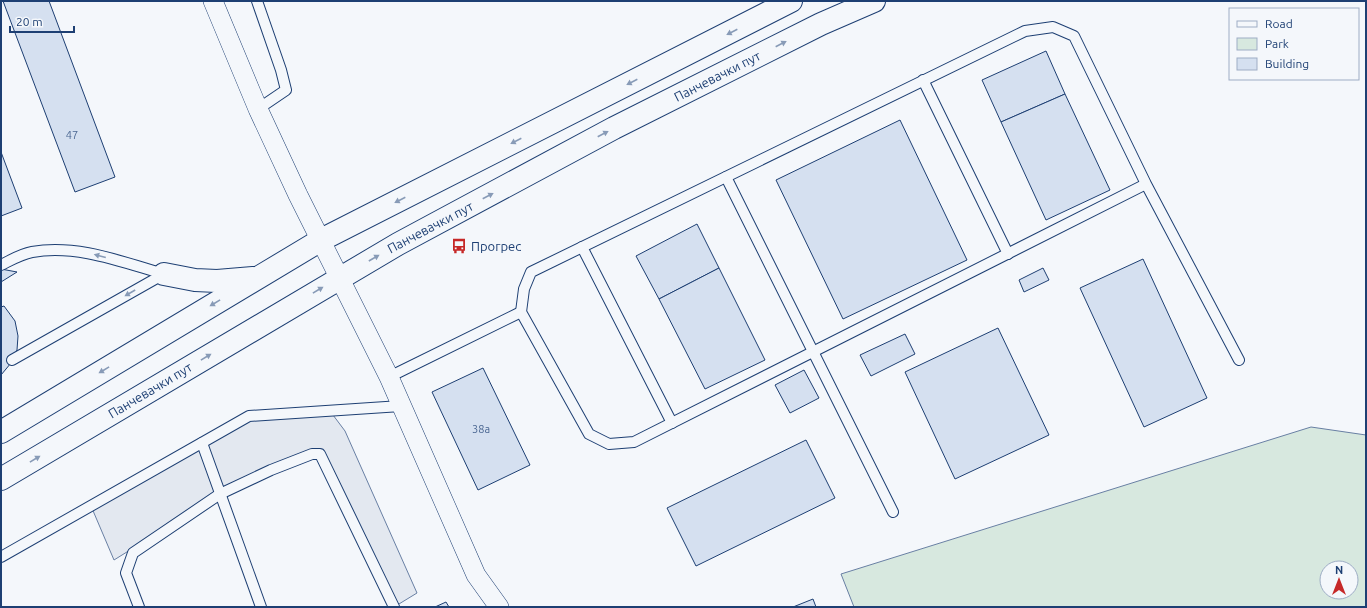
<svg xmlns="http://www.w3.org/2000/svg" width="1367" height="608" viewBox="0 0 1367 608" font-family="Ubuntu,sans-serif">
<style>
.green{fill:#d7e8df;stroke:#687fa3;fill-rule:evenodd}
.parking{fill:#e3e8f0;stroke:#687fa3}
.building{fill:#d5e0f0;stroke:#1d3f73}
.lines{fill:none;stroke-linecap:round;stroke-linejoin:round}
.lane-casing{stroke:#1d3f73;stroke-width:12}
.street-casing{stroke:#1d3f73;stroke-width:20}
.primary-casing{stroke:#1d3f73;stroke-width:24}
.lane{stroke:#f4f7fb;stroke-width:10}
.street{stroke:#f4f7fb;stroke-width:19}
.primary{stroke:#f4f7fb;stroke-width:22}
.oneway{fill:#889bb7}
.labels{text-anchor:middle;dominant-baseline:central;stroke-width:3;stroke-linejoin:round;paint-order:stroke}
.number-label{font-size:11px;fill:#4b6792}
.street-label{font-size:13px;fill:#1d3f73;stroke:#f4f7fb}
.poi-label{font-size:13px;fill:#1d3f73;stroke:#f4f7fb;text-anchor:start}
</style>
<rect width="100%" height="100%" fill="#f4f7fb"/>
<path class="green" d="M1311 427 1366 435V607H854L841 574ZM1327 568H1351V592H1327Z"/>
<path class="parking" d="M330 411 345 431 417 593 394 607 320 454 220 494 114 560 91 506 249 416Z"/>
<g class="building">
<path d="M3 1H49L115 177 75 192Z"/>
<path d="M1046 51 1065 94 1001 122 982 80Z"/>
<path d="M1065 94 1110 190 1046 220 1001 122Z"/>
<path d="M900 120 967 260 843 319 776 180Z"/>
<path d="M1 152 22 208 1 216Z"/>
<path d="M697 224 719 268 659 299 636 256Z"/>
<path d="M1143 259 1207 398 1144 427 1080 288Z"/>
<path d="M719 268 765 360 705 389 659 299Z"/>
<path d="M1043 268 1049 280 1024 292 1019 280Z"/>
<path d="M1 269 17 272 1 282Z"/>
<path d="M4 306 15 321 18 336 17 350 11 363 1 375V307Z"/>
<path d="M998 328 1049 435 955 479 905 372Z"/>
<path d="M905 334 915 354 871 376 860 355Z"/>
<path d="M483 368 530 465 478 490 432 392Z"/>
<path d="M804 370 819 398 790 413 775 385Z"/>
<path d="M806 440 835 498 696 566 667 508Z"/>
<path d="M813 599 816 607H793Z"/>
<path d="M446 602 449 607H435Z"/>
</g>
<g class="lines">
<g class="lane-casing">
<g id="lane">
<path d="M257 1 281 70 286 90 258 109"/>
<path d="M923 80 1008 254"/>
<path d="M726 177 893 512"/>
<path d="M1146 184 634 442 609 444 589 434 521 312 524 289 531 272 1025 31 1053 27 1074 36 1146 184 1239 360"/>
<path d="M582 247 672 423"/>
<path d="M1 265C11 260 21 254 32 252 77 244 122 262 164 274"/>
<path d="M12 360 164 274"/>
<path d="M389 377 521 312"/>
<path d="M202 443 261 607"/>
<path d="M1 557 249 416 401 406"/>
<path d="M139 607 126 573 133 553 220 494 271 470 312 454H320L394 607"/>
</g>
</g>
<g class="street-casing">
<path id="street" d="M213 1 258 109 298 195 389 377 476 575 499 607"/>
</g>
<g class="primary-casing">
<g id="primary">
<path d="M164 274 195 280 217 281 253 278"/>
<path d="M1 432 321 240 791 1"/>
<path d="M1 479 398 244 614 128 821 24 874 1"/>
</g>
</g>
<use href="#lane" class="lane"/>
<use href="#street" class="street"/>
<use href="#primary" class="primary"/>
</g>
<defs><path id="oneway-solid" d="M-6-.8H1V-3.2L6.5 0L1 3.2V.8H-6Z"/></defs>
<g class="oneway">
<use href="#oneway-solid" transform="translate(732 32) rotate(153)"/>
<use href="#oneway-solid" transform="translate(781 44) rotate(-27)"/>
<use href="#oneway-solid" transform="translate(632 82) rotate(153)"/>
<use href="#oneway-solid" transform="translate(603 134) rotate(-28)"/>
<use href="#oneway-solid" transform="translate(516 141) rotate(153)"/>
<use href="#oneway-solid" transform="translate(488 196) rotate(-28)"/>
<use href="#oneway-solid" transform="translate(400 200) rotate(153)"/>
<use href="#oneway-solid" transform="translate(100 256) rotate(-165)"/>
<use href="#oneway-solid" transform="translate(374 258) rotate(-30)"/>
<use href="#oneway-solid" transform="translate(318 290) rotate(-31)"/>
<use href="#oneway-solid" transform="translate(130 293) rotate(150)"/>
<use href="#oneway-solid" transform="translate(215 303) rotate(149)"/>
<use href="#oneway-solid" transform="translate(206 357) rotate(-31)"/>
<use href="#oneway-solid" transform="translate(104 370) rotate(149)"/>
<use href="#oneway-solid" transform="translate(35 459) rotate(-31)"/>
</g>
<defs>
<g id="bus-bare" transform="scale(1.2)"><path d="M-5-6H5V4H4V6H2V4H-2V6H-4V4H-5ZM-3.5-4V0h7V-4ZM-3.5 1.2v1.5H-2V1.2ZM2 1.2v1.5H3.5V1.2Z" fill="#c62828" stroke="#f4f7fb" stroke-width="2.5" paint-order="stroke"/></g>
</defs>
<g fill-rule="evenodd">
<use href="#bus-bare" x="459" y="246"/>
</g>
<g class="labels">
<g class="number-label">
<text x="72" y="135">47</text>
<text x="481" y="429">38a</text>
</g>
<g class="street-label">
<text transform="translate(717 76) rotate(-27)">Панчевачки пут</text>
<text transform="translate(430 227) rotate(-28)">Панчевачки пут</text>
<text transform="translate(150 390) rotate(-31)">Панчевачки пут</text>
</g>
<g class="poi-label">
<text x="471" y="246">Прогрес</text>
</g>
</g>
<rect width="1367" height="608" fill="none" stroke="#1d3f73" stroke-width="4"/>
<rect x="1229" y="8" width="130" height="72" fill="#f4f7fb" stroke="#9eadc5"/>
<rect x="1237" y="21" width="20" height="6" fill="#f4f7fb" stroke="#9eadc5"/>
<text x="1265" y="28" font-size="12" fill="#1d3f73">Road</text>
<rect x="1237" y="38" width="20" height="12" fill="#d7e8df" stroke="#9eadc5"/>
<text x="1265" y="48" font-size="12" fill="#1d3f73">Park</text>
<rect x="1237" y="58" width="20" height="12" fill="#d5e0f0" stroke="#9eadc5"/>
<text x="1265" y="68" font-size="12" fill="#1d3f73">Building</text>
<g transform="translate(1339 580)"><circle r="19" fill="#f4f7fb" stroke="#9eadc5"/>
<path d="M0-3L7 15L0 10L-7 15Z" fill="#c62828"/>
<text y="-6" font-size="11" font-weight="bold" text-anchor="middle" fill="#1d3f73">N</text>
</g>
<path d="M10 26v6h64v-6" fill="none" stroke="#1d3f73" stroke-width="2"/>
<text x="16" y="26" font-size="12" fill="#1d3f73" stroke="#f4f7fb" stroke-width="3" paint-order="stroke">20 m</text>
</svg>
